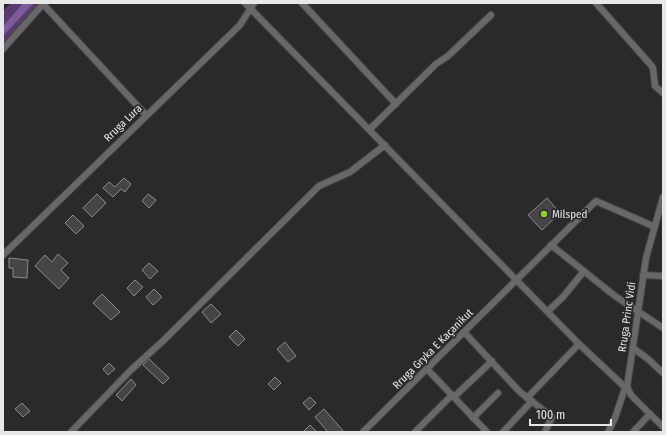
<svg xmlns="http://www.w3.org/2000/svg" width="666" height="435" viewBox="0 0 666 435" font-family="'Fira Sans Condensed',sans-serif">
<style>
.green{fill:#573c6d}
.water{fill:#805b9c}
.building{fill:#464447;stroke:#8c8a8e}
.lines{fill:none;stroke-linecap:round;stroke-linejoin:round}
.minor-casing{stroke:#464547;stroke-width:8}
.minor{stroke:#69676a;stroke-width:6}
.poi-dot{fill:#93cc3d;stroke:#2a292c;stroke-width:1.5}
.labels{text-anchor:middle;dominant-baseline:central;stroke-width:3.5;stroke-linejoin:round;paint-order:stroke}
.street-label{font-size:11px;fill:#e8e7e9;stroke:#2a292c}
.poi-label{font-size:11px;fill:#e8e7e9;stroke:#2a292c;text-anchor:start}
</style>
<rect width="100%" height="100%" fill="#2a292c"/>
<g class="green">
<path d="M11 3H23L3 26V11Z"/>
<path d="M34 3H40L3 45V36Z"/>
</g>
<path class="water" d="M23 3H34L3 36V26Z"/>
<g class="building">
<path d="M124 178 131 184 125 192 121 189 113 197 103 188 109 182 115 187Z"/>
<path d="M97 194 106 203 92 217 83 208Z"/>
<path d="M148 194 156 200 149 208 142 201Z"/>
<path d="M547 198 560 213 542 230 528 215Z"/>
<path d="M73 215 84 226 76 234 65 223Z"/>
<path d="M58 254 68 263 61 270 69 278 59 289 35 266 45 255 52 262Z"/>
<path d="M9 258 28 260 27 278 13 277V268H9Z"/>
<path d="M149 263 158 271 150 279 142 270Z"/>
<path d="M135 280 143 287 134 296 127 288Z"/>
<path d="M154 289 162 297 153 305 146 297Z"/>
<path d="M102 294 120 312 111 320 93 303Z"/>
<path d="M211 304 221 314 211 323 202 312Z"/>
<path d="M236 330 245 339 238 346 229 337Z"/>
<path d="M285 342 296 356 288 362 277 349Z"/>
<path d="M149 359 169 378 163 384 143 365Z"/>
<path d="M109 363 115 369 108 375 103 369Z"/>
<path d="M275 377 281 383 274 390 268 384Z"/>
<path d="M131 379 136 385 122 401 116 395Z"/>
<path d="M310 397 316 403 309 410 303 403Z"/>
<path d="M22 403 30 411 23 417 15 409Z"/>
<path d="M324 409 344 432H328L315 417Z"/>
<path d="M310 425 317 432H303Z"/>
</g>
<g class="lines">
<g class="minor-casing">
<g id="minor">
<path d="M245 3 579 344 628 390"/>
<path d="M302 3 396 104"/>
<path d="M596 3 650 64 653 68 655 86 663 93"/>
<path d="M43 4 146 115"/>
<path d="M3 49 44 3"/>
<path d="M370 129 436 64 448 56 491 15"/>
<path d="M663 197 646 258 627 387 631 395 663 427"/>
<path d="M551 245 615 296 663 328"/>
<path d="M3 255 240 25 254 3"/>
<path d="M643 275 663 276"/>
<path d="M548 311 563 297 584 271"/>
<path d="M464 332 520 392 552 417 545 432"/>
<path d="M633 348 648 359 663 373"/>
<path d="M427 369 487 432"/>
<path d="M454 397 492 361"/>
<path d="M527 398 579 344"/>
<path d="M473 418 498 393"/>
<path d="M71 432 132 369 163 341 319 186 350 172 385 145"/>
<path d="M363 432 596 201 653 226"/>
<path d="M415 432 452 395"/>
<path d="M503 432 532 401"/>
<path d="M608 432 615 418 625 388"/>
<path d="M633 432 650 414"/>
</g>
</g>
<use href="#minor" class="minor"/>
</g>
<circle class="poi-dot" cx="544" cy="214" r="4"/>
<g class="labels">
<g class="street-label">
<text transform="translate(123 123) rotate(-44)">Rruga Lura</text>
<text transform="translate(627 317) rotate(-82)">Rruga Princ Vidi</text>
<text transform="translate(433 349) rotate(-45)">Rruga Gryka E Kaçanikut</text>
</g>
<g class="poi-label">
<text x="552" y="214">Milsped</text>
</g>
</g>
<rect width="666" height="435" fill="none" stroke="#e8e7e9" stroke-width="8"/>
<path d="M530 419v6h81v-6" fill="none" stroke="#e8e7e9" stroke-width="2"/>
<text x="536" y="419" font-size="12" fill="#e8e7e9" stroke="#2a292c" stroke-width="3" paint-order="stroke">100 m</text>
</svg>
